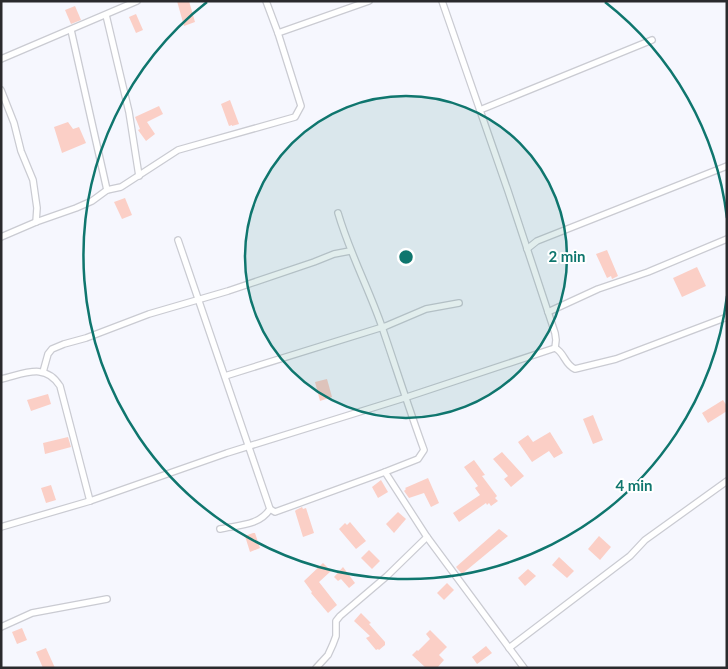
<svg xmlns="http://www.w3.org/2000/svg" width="728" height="669" viewBox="0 0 728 669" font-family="Lato,sans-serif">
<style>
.building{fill:#fbcfc6}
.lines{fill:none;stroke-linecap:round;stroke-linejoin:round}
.minor-casing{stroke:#cacbd2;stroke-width:8}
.minor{stroke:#fff;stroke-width:5.5}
.ring{fill:none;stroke:#0f766e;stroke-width:2.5}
.centre{fill:#0f766e;stroke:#fff;stroke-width:2.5}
.ring-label{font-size:15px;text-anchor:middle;font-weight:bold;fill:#0f766e;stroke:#fff;stroke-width:4;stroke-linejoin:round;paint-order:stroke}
</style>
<rect width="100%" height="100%" fill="#f6f7fe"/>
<g class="building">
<path d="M177 1H189L195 22 184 26Z"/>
<path d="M75 6 81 20 71 24 65 10Z"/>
<path d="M136 14 143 30 136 33 129 17Z"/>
<path d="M230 100 239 124 232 126V125L229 126 221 104Z"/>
<path d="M159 106 163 114 147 122 155 134 146 141 138 130 140 129 135 117Z"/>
<path d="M68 122 73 129 79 127 86 143 62 153 54 127Z"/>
<path d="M125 198 132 215 122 219 114 202Z"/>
<path d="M607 250 618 276 612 279 611 276 607 278 596 254Z"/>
<path d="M697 267 706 286 682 297 673 278Z"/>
<path d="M327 379 332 397 320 401 315 382Z"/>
<path d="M48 394 51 404 31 411 27 400Z"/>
<path d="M723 400 727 406V411L708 423 702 413Z"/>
<path d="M593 415 603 440 593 444 583 419Z"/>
<path d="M550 432 563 453 554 458 549 451 532 462 518 442 528 435 533 442Z"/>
<path d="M68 437 71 447 45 454 43 443Z"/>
<path d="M502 452 524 476 511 487 504 479 508 476 493 459Z"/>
<path d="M474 460 485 475 482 476 497 496 495 498 498 501 491 506 489 503 487 505 486 503 459 522 453 513 480 495 475 488 478 486 464 467Z"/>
<path d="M428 478 439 503 431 507 424 493 409 498 404 491 406 489 405 488Z"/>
<path d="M381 480 388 492 378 498 372 487Z"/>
<path d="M51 485 56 500 46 503 41 488Z"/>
<path d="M302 507 303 509 306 508 314 533 303 537 295 511 296 510Z"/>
<path d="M398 512 406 519 394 533 386 524Z"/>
<path d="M350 522 366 541 356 549 339 529 345 523 347 525Z"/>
<path d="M499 529 508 536 462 574 456 567Z"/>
<path d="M253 533H255L260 548 250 552 245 536Z"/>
<path d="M599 536 611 547 600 560 588 549Z"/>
<path d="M369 550 380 561 372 569 361 558Z"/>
<path d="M559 557 574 571 567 578 552 565Z"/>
<path d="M323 563 331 571 319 582 337 605 328 613 311 593 312 592 304 581Z"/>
<path d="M343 567 355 583 349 588 341 579 338 581 334 577Z"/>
<path d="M528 569 536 576 525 586 518 578Z"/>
<path d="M447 583 454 590 444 600 437 593Z"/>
<path d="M361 613 371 623 369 624 385 642V645L379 650 378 649 376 650 366 638 370 636 354 621Z"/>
<path d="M22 628 27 640 17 644 12 632Z"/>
<path d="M430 630 447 647 439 655 444 660 437 668H426L412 655 417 650 418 651 430 639 426 634Z"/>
<path d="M486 646 492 653 477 664 472 657Z"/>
<path d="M46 648 55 668H43L36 652Z"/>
</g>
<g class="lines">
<g class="minor-casing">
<g id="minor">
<path d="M266 1 278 33"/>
<path d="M442 1 508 191 555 333 556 340 555 348"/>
<path d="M106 15 129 112 139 176"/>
<path d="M71 30 107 190"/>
<path d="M1 59 137 1"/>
<path d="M1 90 14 123 21 151 33 180 37 208 36 222"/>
<path d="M480 110 652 40"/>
<path d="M338 213C350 254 369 289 382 327 396 368 409 409 424 450L418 459 385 472 427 537 524 668"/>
<path d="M1 237 36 222 76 208 92 201 107 190 121 187 178 150 295 117 301 106 278 33 369 1"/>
<path d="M178 240 270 509 275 512 385 472"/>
<path d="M527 249 537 241 727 166"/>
<path d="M548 312 598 289 648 272 727 239"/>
<path d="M555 348C565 353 564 364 575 369L616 359 727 317"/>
<path d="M43 372 48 354 52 349 64 344 86 338 149 314 228 291 314 262 334 254 350 251"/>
<path d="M225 376 386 326 426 309 459 303"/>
<path d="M1 379C24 374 45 362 60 386L90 501"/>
<path d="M1 527 90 501 227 453 404 398 555 348"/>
<path d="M220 529C238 525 259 526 270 509"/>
<path d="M1 627 32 613 107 599"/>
<path d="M509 648 630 556 645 540 727 481"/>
<path d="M316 668 328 655 333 644 336 636V621L340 616 387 576 427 537"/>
</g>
</g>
<use href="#minor" class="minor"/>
</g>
<circle cx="406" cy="257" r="161" fill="#0f766e" fill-opacity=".12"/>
<g class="ring">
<circle cx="406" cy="257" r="161"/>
<path d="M727 296A323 323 0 1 1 207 2M605 2A323 323 0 0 1 727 218"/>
</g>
<circle cx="406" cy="257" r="8" class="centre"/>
<g class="ring-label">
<text x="567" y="262">2 min</text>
<text x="634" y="491">4 min</text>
</g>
<rect width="728" height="669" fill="none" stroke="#2a2a2d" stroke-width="5"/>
</svg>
